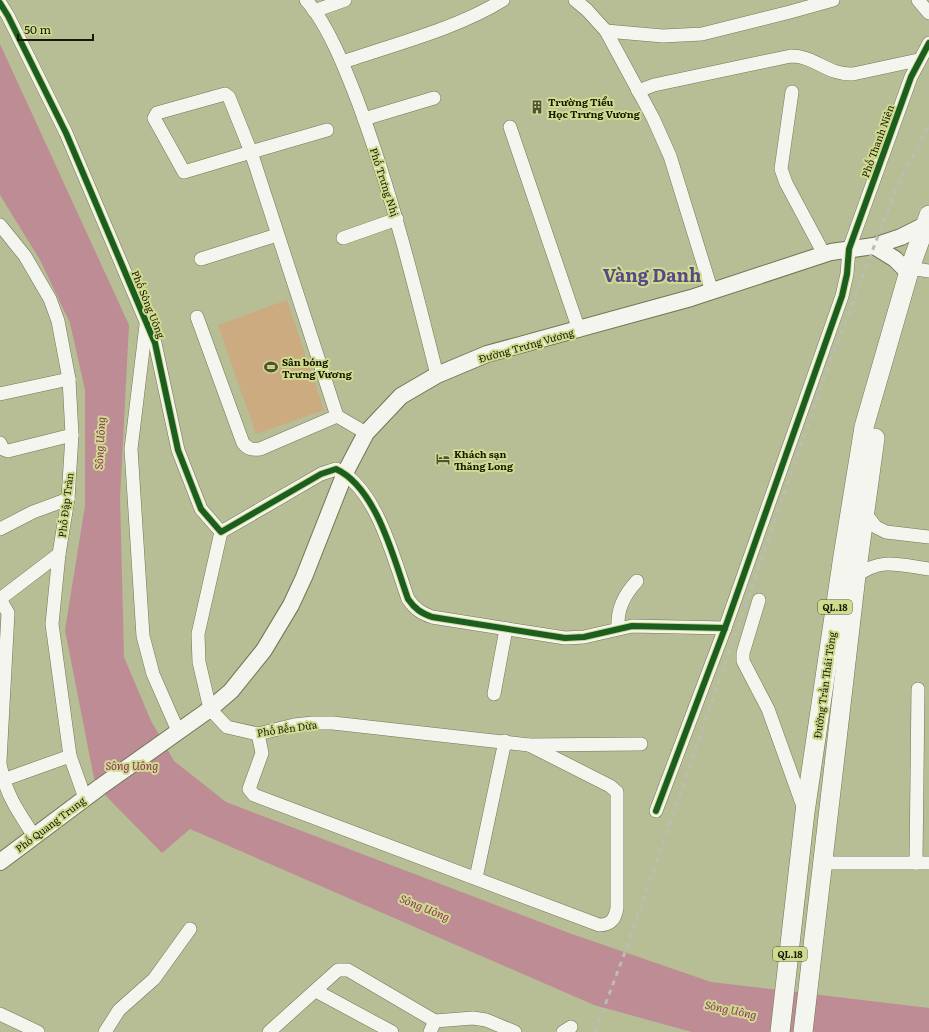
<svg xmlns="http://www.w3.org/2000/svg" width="929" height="1032" viewBox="0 0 929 1032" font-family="Literata,serif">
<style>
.green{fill:#ccab81}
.water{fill:#bd8c94}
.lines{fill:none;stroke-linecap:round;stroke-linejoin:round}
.minor-casing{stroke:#727654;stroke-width:14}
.major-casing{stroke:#727654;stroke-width:18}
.highway-casing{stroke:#727654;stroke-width:20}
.minor{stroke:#f4f5ef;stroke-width:13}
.major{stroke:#f4f5ef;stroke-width:16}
.highway{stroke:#f4f5ef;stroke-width:19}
.rail{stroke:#bbbdb2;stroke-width:3;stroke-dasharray:5 5;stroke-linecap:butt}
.cycleway-casing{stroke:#d1db90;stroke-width:8}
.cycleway{stroke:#1b5e20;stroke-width:6}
.labels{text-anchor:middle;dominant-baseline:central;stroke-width:4;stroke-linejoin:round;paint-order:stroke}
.shield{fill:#d1db90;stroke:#4f542b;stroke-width:1}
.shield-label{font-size:9px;font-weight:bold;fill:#171a00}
.poi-label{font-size:10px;font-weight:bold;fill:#171a00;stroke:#d1db90;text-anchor:start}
.street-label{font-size:10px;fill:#171a00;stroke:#d1db90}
.water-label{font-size:11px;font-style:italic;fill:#8b335b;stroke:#d1db90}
.town-label{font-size:18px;font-weight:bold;fill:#594886;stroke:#d1db90}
</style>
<rect width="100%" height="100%" fill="#b7bd95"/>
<path class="green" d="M287 300 324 410 256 434 218 325Z"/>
<path class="water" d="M0 44 129 325 120 498 124 657 151 721 174 761 226 802 569 933 711 982 929 1008V1032H692L594 1005 190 829 162 853 107 797 94 778 65 630 85 506V390L70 323 40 260 0 195Z"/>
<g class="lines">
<g class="minor-casing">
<g id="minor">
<path d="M306 0C328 24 346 71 358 102 391 191 414 283 437 375"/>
<path d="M575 0 587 10 606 31 653 118 670 156 712 292"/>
<path d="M918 0 929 13"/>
<path d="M0 3 8 16 66 133 155 343 178 450 201 509 221 532 321 474 336 469C377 488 394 560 408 599 415 609 421 613 432 617L565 638 584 637 632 626 725 628"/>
<path d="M314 11 345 0"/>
<path d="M606 31 663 36 702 34 790 12 833 0"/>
<path d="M343 62C395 44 456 29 503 0"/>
<path d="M638 91 654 85 791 56C816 56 826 75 853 74L918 60"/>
<path d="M792 92 781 169 786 183 824 254"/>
<path d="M364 119 434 98"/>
<path d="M510 127 579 330"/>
<path d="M327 130 251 152 229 97 225 94 157 113 154 118 184 172 251 152 337 416"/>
<path d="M0 225 25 256 50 299 58 321 69 379 72 435 68 499 59 554 52 624 70 756 85 798"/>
<path d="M343 238 397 219"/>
<path d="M201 259 277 235"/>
<path d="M910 268 929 271"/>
<path d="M197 317 243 443C248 449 252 450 260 449L337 416 366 433"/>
<path d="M146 325 131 449 143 636 153 674 178 731"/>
<path d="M0 394 69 379"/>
<path d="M0 443 3 449 8 451 72 435"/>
<path d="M865 513 876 527 886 532 929 537"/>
<path d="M0 529 33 512 68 499"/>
<path d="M221 532 198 634 199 662 210 709 227 727 258 734 294 725 313 723H333L529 745 641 744"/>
<path d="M856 576C882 557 899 565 929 569"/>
<path d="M0 599 8 613 0 761"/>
<path d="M0 599 59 554"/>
<path d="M759 600 743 653V661L768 709 804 809"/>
<path d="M618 628C617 609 624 595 637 581"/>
<path d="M494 694 506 629"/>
<path d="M258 734 262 753 249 789 254 795 599 925C611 925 615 919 617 908V792L610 786 529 745"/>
<path d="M0 764C6 795 17 810 34 836"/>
<path d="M3 780 70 756"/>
<path d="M656 811 725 628 842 296 847 274 849 249 911 77 929 43"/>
<path d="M822 863H929"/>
<path d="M916 863 918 689"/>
<path d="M476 878 505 741"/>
<path d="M316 991 392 1032"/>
<path d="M0 1014 38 1032"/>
<path d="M105 1032 119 1010 154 979 190 929"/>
<path d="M269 1032 338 970H348L435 1021 473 1018 486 1020 515 1032"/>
<path d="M430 1032 435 1021"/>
<path d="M563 1032 571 1027"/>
</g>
</g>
<g class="major-casing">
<g id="major">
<path d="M874 246 895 259 909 273"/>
<path d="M0 862 100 787 210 709 231 691 264 650 291 605 304 577 345 473 366 433 401 396 437 375 487 354 691 298 831 252 874 246 901 237 925 225"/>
</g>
</g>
<g class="highway-casing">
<g id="highway">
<path d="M780 1032 805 812 843 556 864 427 910 268 929 215"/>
<path d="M803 1032 856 576 875 438"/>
</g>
</g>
<use href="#minor" class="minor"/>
<use href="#major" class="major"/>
<use href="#highway" class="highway"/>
<path class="rail" d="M595 1032 628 944 830 362 897 186 929 125"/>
<g class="cycleway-casing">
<g id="cycleway">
<path d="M0 3 8 16 66 133 155 343 178 450 201 509 221 532 321 474 336 469C377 488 394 560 408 599 415 609 421 613 432 617L565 638 584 637 632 626 725 628"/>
<path d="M656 811 725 628 842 296 847 274 849 249 911 77 929 43"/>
</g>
</g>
<use href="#cycleway" class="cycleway"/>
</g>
<defs>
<g id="building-bare" transform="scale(1.08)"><path d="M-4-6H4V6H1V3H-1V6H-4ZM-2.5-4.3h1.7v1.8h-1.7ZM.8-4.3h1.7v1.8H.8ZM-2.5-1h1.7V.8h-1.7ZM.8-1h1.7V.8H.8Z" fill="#4f5334" stroke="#d1db90" stroke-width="2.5" paint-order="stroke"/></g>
<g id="stadium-bare" transform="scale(1.08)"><path d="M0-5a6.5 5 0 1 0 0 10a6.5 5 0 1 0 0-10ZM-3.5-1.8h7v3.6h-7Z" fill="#4f5334" stroke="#d1db90" stroke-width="2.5" paint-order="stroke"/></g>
<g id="hotel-bare" transform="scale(1.08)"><path d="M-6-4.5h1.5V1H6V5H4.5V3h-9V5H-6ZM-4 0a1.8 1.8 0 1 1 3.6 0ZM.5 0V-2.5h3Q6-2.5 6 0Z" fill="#4f5334" stroke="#d1db90" stroke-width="2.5" paint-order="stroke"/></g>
</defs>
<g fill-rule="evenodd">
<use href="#building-bare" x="537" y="107"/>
<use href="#stadium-bare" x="271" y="367"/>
<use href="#hotel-bare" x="443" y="459"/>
</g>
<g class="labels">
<g class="shield">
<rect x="818" y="600" width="34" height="14" rx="3"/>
<rect x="773" y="947" width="34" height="14" rx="3"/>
</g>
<g class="shield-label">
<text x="835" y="607">QL.18</text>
<text x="790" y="954">QL.18</text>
</g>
<g class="poi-label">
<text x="548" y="101">Trường Tiểu<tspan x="548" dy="12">Học Trưng Vương</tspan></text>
<text x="282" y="361">Sân bóng<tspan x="282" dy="12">Trưng Vương</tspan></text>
<text x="454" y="453">Khách sạn<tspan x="454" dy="12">Thăng Long</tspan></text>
</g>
<g class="street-label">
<text transform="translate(877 141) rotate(-70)">Phố Thanh Niên</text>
<text transform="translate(385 182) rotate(72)">Phố Trưng Nhị</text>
<text transform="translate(149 304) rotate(68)">Phố Sông Uông</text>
<text transform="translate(526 345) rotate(-16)">Đường Trưng Vương</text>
<text transform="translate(65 505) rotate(-83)">Phố Đập Tràn</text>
<text transform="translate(824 685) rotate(-82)">Đường Trần Thái Tông</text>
<text transform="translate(287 728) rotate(-8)">Phố Bến Dừa</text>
<text transform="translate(50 824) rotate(-37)">Phố Quang Trung</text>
</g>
<g class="water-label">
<text transform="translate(99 443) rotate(-87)">Sông Uông</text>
<text x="132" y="765">Sông Uông</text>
<text transform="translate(425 907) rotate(22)">Sông Uông</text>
<text transform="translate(731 1009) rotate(12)">Sông Uông</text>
</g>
<g class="town-label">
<text x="652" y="274">Vàng Danh</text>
</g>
</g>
<path d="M18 34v6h75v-6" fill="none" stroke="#171a00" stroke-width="2"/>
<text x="24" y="34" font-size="12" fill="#171a00" stroke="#d1db90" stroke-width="3" paint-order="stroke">50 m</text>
</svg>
